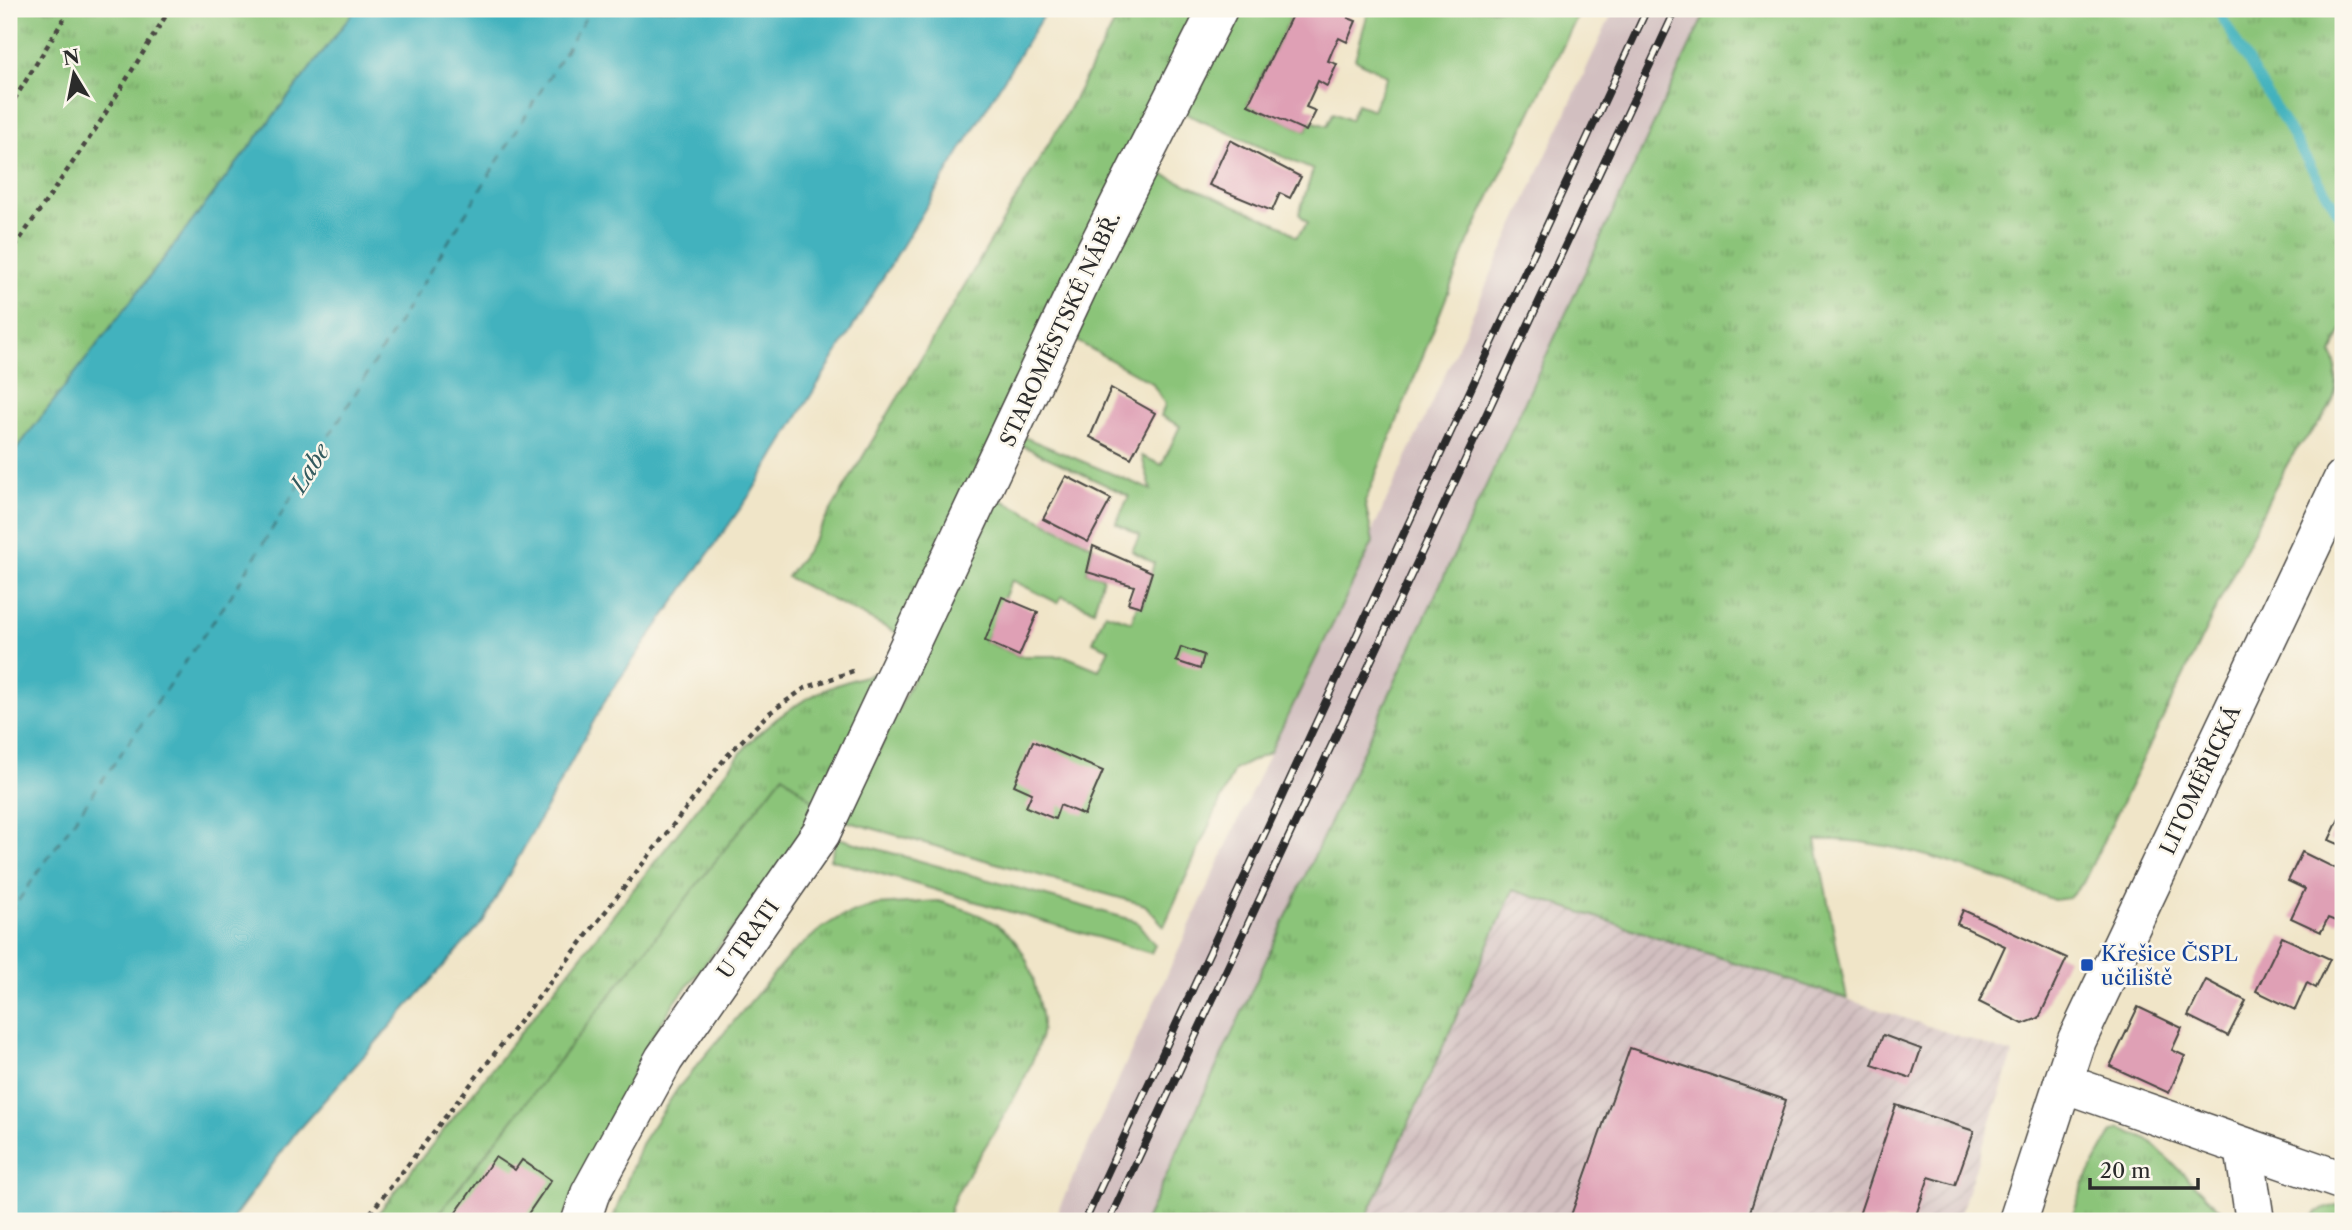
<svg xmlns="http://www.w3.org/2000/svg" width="2352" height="1230" viewBox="0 0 2352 1230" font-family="'Libre Caslon Text',serif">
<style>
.industrial{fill:url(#industrial-furrows)}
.railway{fill:#d2bfc0}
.grass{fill:url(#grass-tufts);stroke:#5b7852;stroke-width:2}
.garden{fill:#8bc479;stroke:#5b7852;stroke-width:2}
.water{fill:#43b2be;stroke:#376e74;stroke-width:2}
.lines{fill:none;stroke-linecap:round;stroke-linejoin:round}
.stream{stroke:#43b2be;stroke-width:10}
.ferry{stroke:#335a5e;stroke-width:2;stroke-dasharray:9 7;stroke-linecap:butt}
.building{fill:#dfa0b5}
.minor-casing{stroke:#494743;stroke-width:41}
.major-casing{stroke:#494743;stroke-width:41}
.path{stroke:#494743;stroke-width:4.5;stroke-dasharray:5 5;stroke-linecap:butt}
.minor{stroke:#fff;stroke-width:38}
.major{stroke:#fff;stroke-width:38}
.rail-casing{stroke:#2b2b2b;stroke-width:8}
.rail{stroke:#fbf7ec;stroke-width:5;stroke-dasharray:16;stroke-linecap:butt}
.transit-dot{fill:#1a4fb4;stroke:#fbf7ec;stroke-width:2.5}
.labels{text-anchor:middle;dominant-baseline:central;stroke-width:5;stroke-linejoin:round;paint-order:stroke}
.street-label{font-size:21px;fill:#2b2b2b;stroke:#fbf7ec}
.transit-label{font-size:21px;fill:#164399;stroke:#fbf7ec;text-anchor:start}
.water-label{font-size:23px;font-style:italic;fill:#335a5e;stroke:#fbf7ec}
</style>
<defs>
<pattern id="industrial-furrows" width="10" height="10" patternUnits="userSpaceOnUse" patternTransform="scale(1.75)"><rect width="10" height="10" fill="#d2bfc0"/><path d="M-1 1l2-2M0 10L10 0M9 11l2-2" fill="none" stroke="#b4a4a5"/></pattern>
<pattern id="grass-tufts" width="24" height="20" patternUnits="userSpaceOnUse" patternTransform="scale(1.75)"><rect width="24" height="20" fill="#8bc479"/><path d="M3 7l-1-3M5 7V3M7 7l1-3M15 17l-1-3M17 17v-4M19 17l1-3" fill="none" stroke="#729f63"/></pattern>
</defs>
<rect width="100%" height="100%" fill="#fbf7ec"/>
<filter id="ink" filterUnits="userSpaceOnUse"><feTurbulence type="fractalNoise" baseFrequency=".0143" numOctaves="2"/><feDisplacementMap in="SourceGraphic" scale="14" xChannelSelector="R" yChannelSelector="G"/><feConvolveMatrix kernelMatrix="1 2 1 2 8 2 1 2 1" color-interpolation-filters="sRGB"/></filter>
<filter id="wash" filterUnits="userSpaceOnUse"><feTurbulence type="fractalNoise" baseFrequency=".00686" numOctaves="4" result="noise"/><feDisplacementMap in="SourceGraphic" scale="28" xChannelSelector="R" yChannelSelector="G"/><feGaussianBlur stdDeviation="1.57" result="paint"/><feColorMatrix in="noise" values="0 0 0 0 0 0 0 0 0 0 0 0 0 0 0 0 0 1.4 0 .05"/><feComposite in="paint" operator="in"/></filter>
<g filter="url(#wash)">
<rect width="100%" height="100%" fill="#f0e5c8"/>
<path class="industrial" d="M1513 889 2013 1054 1958 1221H1365Z"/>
<path class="railway" d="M1614 9H1707L1145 1221H1053Z"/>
<g class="grass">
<path d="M9 9H356L9 459Z"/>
<path d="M1122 9H1203L899 634 787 577 808 549 1064 118Z"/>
<path d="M1707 9H2343V328L2332 353C2347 398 2324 417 2297 449 2288 460 2282 475 2275 487L2083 883 2069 898 2054 900C1982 873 1892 837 1816 840L1847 999 1513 890 1365 1221H1145Z"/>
<path d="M872 674H884L826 812 783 776 433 1221H372L748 744C787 706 820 687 872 674Z"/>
<path d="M938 901C990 916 1023 929 1035 987 1037 998 1042 1012 1042 1024 1042 1060 992 1135 972 1168 963 1182 948 1204 949 1221H612L641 1144 678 1088 788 957 822 928 840 917 876 905Z"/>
<path d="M2120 1128 2150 1141 2231 1221H2071L2083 1185 2112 1132Z"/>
<path d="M2337 1205 2343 1207V1221H2309L2318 1211Z"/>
</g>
<g class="garden">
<path d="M1233 9H1295L1248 104 1306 131 1311 121 1327 126 1333 113 1350 120 1357 104 1373 110 1387 76 1355 59 1369 9H1581L1469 240 1365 502 1373 542 1270 752 1234 770 1164 926 1145 905 846 821 998 498 1093 546 1087 572 1103 577 1094 610 1062 596 1058 603 1012 580 985 641 1019 656H1065L1099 670 1109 649 1093 642 1105 613 1132 622 1137 605 1142 606 1154 563 1132 551 1140 535 1116 523 1129 496 1021 445 1024 437 1151 490 1142 456 1162 465 1180 426 1161 416 1165 404 1152 383 1066 335 1146 167 1283 226 1296 237 1308 223 1299 214 1313 170 1177 110Z"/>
<path d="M783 775 826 812 674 1003 649 1042 597 1145 570 1221H433Z"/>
<path d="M838 838 1136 921 1155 945 1151 953 830 859Z"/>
</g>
<path class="water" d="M356 9H1047L752 492 607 697 483 922 297 1131 231 1221H9V459Z"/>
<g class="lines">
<path class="stream" d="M2217 9 2343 221"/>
<path class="ferry" d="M9 914 231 596 591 9"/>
</g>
<g id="blocks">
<g class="building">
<path d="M1295 9H1353L1348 18 1356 21 1347 42 1339 38 1333 49 1328 61 1337 64 1327 86 1318 81 1306 107 1316 111 1306 131 1248 105Z"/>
<path d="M1230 140 1301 177 1290 198 1280 193 1272 211 1209 185Z"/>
<path d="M1111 388 1155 413 1131 458 1090 437Z"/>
<path d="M1066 476 1111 499 1088 542 1043 519Z"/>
<path d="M1093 546 1152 572 1141 607 1128 603 1134 586 1087 572Z"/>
<path d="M1002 597 1038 612 1019 656 985 641Z"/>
<path d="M1181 647 1204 655 1200 669 1176 661Z"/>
<path d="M1033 741 1103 771 1084 815 1060 805 1055 819 1026 807 1032 793 1014 785Z"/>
<path d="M2343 810V846L2329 840Z"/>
<path d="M2302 852 2343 872V911L2338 922 2328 918 2321 932 2291 918 2305 889 2288 881Z"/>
<path d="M1963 910 2067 958 2039 1018 2023 1024 1979 1002 2005 946 1957 924Z"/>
<path d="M2282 937 2330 959 2316 988 2307 983 2295 1010 2256 991Z"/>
<path d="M2206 980 2246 1001 2228 1036 2188 1016Z"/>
<path d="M2138 1007 2182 1028 2172 1050 2185 1056 2169 1093 2110 1066Z"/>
<path d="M1883 1035 1921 1049 1911 1078 1872 1065Z"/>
<path d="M1630 1048 1786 1100 1747 1221H1569Z"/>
<path d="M1896 1105 1974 1131 1955 1185 1929 1177 1914 1221H1857Z"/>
<path d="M495 1157 515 1170 522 1160 551 1180 523 1221H450Z"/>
</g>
</g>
</g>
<g filter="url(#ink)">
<use href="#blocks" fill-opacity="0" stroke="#494743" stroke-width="2"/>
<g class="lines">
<g class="minor-casing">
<g id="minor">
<path d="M2063 1083 2343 1181"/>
<path d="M2244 1147 2255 1221"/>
<path d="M581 1221 590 1194 664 1059 821 833 1084 274 1218 9"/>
</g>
</g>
<g class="major-casing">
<path id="major" d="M2018 1221 2077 1040 2343 479"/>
</g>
<g class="path">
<path d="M9 108 70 9"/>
<path d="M9 255 97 127 170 9"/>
<path d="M364 1221 726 757 768 714 805 688 856 670"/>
</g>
<use href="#minor" class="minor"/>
<use href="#major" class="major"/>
<g class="rail-casing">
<g id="rail">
<path d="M1085 1221 1647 9"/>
<path d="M1109 1221 1676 9"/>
</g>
</g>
<use href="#rail" class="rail"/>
</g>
</g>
<rect class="transit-dot" x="2080" y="958" width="14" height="14" rx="3.5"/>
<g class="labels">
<g class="street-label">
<text transform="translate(1060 329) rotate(-65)">STAROMĚSTSKÉ NÁBŘ.</text>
<text transform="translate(2200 780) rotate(-65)">LITOMĚŘICKÁ</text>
<text transform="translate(748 939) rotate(-55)">U TRATI</text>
</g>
<g class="transit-label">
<text x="2101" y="953">Křešice ČSPL<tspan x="2101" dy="24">učiliště</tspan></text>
</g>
<g class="water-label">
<text transform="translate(310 468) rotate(-58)">Labe</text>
</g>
</g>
<rect width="2352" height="1230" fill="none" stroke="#fbf7ec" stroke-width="35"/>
<g transform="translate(74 74) rotate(350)" stroke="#fbf7ec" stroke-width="5" paint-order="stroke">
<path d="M0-5L12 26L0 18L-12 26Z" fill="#2b2b2b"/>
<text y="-10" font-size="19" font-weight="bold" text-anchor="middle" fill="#2b2b2b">N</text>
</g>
<path d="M2090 1178v10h108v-10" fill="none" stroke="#2b2b2b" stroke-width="3.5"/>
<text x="2100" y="1178" font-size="21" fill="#2b2b2b" stroke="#fbf7ec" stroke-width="5" paint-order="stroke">20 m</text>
</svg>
